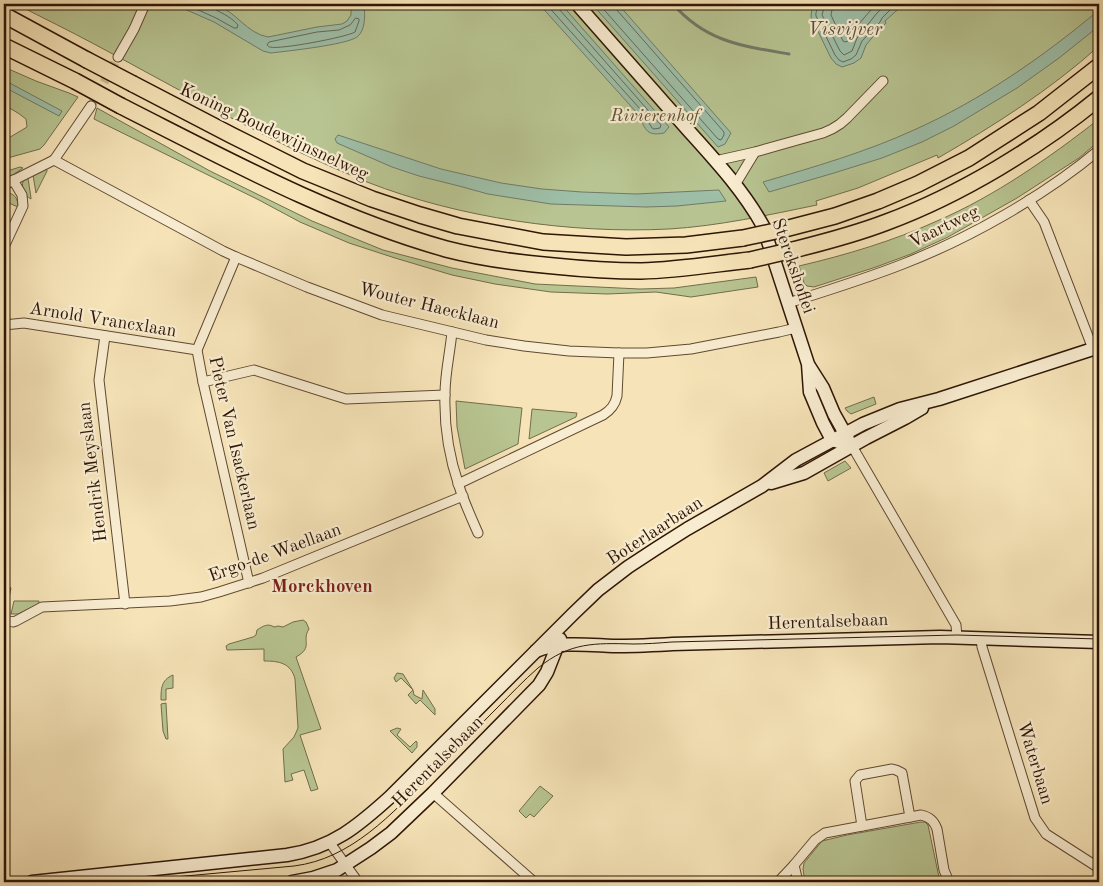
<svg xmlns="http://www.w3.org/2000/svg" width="1103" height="886" viewBox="0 0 1103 886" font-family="'Old Standard TT',serif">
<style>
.green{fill:#b8c592;stroke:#736d4c}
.water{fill:#9ebfa8;stroke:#717b67}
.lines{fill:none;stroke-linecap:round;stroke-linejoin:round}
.shore{stroke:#666a56;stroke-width:1}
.stream{stroke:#717b67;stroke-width:3}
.street-tunnel{stroke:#cebb94;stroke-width:9;stroke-dasharray:9 4.5;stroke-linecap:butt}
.street-casing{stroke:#604932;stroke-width:11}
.secondary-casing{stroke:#2e1505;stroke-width:15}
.highway-casing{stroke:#2e1505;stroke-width:18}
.street{stroke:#f9edd1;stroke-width:9}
.secondary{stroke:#f9edd1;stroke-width:12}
.highway{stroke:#f6e4b8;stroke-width:15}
.tram{stroke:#2e1505;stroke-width:1}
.highway-bridge-casing{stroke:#2e1505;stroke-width:18;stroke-linecap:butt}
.highway-bridge{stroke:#f6e4b8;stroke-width:15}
.labels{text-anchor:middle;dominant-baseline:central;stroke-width:4.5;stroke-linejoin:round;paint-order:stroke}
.park-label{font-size:18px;font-style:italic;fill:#5e5336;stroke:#f9edd1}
.street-label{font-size:18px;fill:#2e1505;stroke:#f9edd1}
.water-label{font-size:19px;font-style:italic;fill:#55503e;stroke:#f9edd1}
.neighbourhood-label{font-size:19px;font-weight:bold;fill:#7a1f14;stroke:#f9edd1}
</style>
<rect width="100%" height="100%" fill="#f6e4b8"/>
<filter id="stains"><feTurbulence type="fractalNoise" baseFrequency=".004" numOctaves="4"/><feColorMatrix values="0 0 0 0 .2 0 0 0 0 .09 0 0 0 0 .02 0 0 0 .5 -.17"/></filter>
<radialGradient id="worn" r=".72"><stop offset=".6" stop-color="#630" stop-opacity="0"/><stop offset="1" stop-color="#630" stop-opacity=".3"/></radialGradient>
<g class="green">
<path d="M16 4H1099V46C1050 90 995 125 938 158L937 155 858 188 816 201 817 205C768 215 719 226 669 229 571 234 459 218 367 182 273 144 186 93 96 45 70 31 43 18 16 4Z"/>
<path d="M4 67 36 81 69 93 78 97 44 145 40 149 4 159V145L7 139 27 127 26 119 18 113 4 105Z"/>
<path d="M97 108 210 171 312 221 383 250 452 268 535 284 640 289 674 288 756 277 758 287 691 297 656 292 607 294 551 292 495 284 452 275 395 258 349 243 300 222 259 200 94 119Z"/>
<path d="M1099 119V141L1079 158 1017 198 948 237 911 254 876 267 814 287 807 286 804 283 799 266C846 255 893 241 937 221 995 196 1049 158 1099 119Z"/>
<path d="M20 167 23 168 4 181V172Z"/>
<path d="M45 169 47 170V171L36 193 33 175Z"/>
<path d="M28 178 31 198V199C25 196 21 188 23 181L25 179Z"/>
<path d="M9 193C16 195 18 200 18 207L4 201V195Z"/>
<path d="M874 397 876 404 851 414 847 411 845 408Z"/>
<path d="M456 401 522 408 518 444 465 469 457 427Z"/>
<path d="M532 409 577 413 576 417 529 439Z"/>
<path d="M845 461 851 468 828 481 824 473Z"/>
<path d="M5 585H8L11 588 6 613C1 606 4 593 5 585Z"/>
<path d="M14 601H39V604L18 614H11Z"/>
<path d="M303 620 306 622 309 629C301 641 314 647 296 657L321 729 300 735 318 789 311 791 304 770 291 774 293 780 285 782 283 749 294 737 298 728 295 679C291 663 279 661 264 661V649L227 650 226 646 229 644 253 637 256 635 257 630C263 626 268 623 274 627L278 626 283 627 293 622Z"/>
<path d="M397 673 403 674 413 690 414 695 422 699 423 690 435 709V715L420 700 416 704 408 695 413 690 401 678 396 682 394 678Z"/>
<path d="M173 675V688L166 689V700H161C161 689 161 680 173 675Z"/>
<path d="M166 703 168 739H166L163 731 161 704Z"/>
<path d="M397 728 401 729 397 735 410 747 416 741 417 742V747L412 753 390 731Z"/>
<path d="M540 786 553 796 534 817 530 814 526 818 519 811Z"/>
<path d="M921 822H925L928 825 940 882H805L803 869 804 863 822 841 847 835Z"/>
</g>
<g class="water">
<path d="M173 4C184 4 207 1 216 5 237 12 246 33 268 37L317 27 342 24 347 21 351 15V4H364C365 14 366 30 357 37 346 45 287 51 271 53L263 51 214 22Z"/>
<path d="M539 4H561L669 127 664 133C644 137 646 127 637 113Z"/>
<path d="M592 4H618L731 133 725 144 718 147Z"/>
<path d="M816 4H904L885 21 886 23 883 26 881 27 866 45 861 58 854 63 842 67 836 64 831 58 811 17 812 8Z"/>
<path d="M1099 10V26L1059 58 1017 88 954 126 922 142 882 158 834 173 769 192 763 182C814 167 866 152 914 130 981 100 1043 57 1099 10Z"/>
<path d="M4 80 62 111 59 116 4 87Z"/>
<path d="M338 135 441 169 501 183 542 189 582 192 636 194 719 190 726 201 677 206 646 207 551 204 488 194 459 186 419 176 392 167 337 143 335 139Z"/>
</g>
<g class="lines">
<g class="shore">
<path d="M185 4 216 18 234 28H237L238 25C232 18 224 14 216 10L214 4"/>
<path d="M546 4 641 110 652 128 654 129 660 128 661 125 559 9 557 4"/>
<path d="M599 4 718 139 721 140 724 135V132L616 9 615 4"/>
<path d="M819 4C819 9 815 11 816 16L835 55 839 60 843 62 851 59 856 55 862 41 880 22 882 18 896 4"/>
<path d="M825 4 822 15 840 51 844 55 852 51 857 38 877 13 887 4"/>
<path d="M833 4 831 15 843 41 845 42 848 41 852 32 876 4"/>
<path d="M356 18 359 19V21L355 32C347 37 279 50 270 47 269 47 268 46 267 45L269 42 317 32 339 30 350 25Z"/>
</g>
<path class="stream" d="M673 4C706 42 742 46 789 54"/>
<path class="street-tunnel" d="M91 106 118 57"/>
<g class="street-casing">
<g id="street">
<path d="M118 57 134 29 145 4"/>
<path d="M54 160 223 251 236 257 307 287 382 315 486 340 524 346 569 351 619 353H647L691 349 779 332 796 328"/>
<path d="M54 160 91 106"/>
<path d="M715 161 755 152 794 141 823 133 832 129 840 124 847 118 883 81"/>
<path d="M4 185 54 160"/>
<path d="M735 185 755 152"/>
<path d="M1029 200 1044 222 1093 349"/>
<path d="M4 247 23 206 22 195 13 180"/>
<path d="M236 257 197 350 203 382 249 583"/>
<path d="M788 303C826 291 865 279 903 264 970 238 1044 196 1099 150"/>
<path d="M4 325 24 323 197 350"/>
<path d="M452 332C450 353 445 373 445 394 444 424 449 457 459 486 464 502 471 517 478 533"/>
<path d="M105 336 99 380 125 604"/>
<path d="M203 382 254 370 346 399 445 395"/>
<path d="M852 446 956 625 957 637"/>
<path d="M458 484 603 415C611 410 615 405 617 396L619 353"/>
<path d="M4 620 13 622 16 621 42 607 170 601 201 597 219 592 263 578 463 496"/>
<path d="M981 638 982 647 1035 818 1046 834 1099 868"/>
<path d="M433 793 534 882"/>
<path d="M862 826 855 781 860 775 892 769 896 770 902 773 910 817"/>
<path d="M330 843 358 882"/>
<path d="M794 865 798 882"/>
<path d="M778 882 794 865 815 840 825 833 921 815C930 817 934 821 937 829L944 870 949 882"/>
</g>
</g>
<g class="secondary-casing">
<g id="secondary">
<path d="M577 4C614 46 651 88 688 130 715 160 743 190 763 226L808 364 810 392 823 423 832 440 852 446"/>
<path d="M809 366 823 388 834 414 848 439"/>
<path d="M771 483 804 473 866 438 905 418 922 408"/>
<path d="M536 651C560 641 588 645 613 646 633 646 652 645 672 644L940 637 1099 642"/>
<path d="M32 882 287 855C332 848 358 826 390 797L573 614 598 590 628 567 657 548 687 529 762 486 796 460 863 424 900 409 939 399 1099 347"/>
<path d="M292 882 313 878 337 870 371 848 391 833 433 793 539 685 547 672 560 639"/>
</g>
</g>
<g class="highway-casing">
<g id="highway">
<path d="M4 15 87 60"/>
<path d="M4 46 75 81"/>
<path d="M133 84 231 135 303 171 372 199 420 215 458 226 543 242 626 247 686 245 743 238"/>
<path d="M121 106C226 159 332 217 446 249 481 258 518 263 554 266 583 269 612 271 641 271 678 270 714 264 750 260"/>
<path d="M785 229 835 216 878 201 918 184 969 158 1039 113 1099 66"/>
<path d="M793 250C825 242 856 234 887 222 960 195 1039 147 1099 98"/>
</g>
</g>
<use href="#street" class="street"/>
<use href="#secondary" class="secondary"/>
<use href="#highway" class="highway"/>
<path class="tram" d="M95 882 127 879 164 878 294 866C351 859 392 814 430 775 453 753 475 730 497 708 511 694 524 680 538 668 570 642 595 643 633 644 646 644 659 643 672 642L957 635 1099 639"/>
<g class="highway-bridge-casing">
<g id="highway-bridge">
<path d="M87 60 133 84"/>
<path d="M75 81 121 106"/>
<path d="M743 238 785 229"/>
<path d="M750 260 793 250"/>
</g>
</g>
<use href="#highway-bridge" class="highway-bridge"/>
</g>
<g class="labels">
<g class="park-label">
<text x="655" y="116">Rivierenhof</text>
</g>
<g class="street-label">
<text transform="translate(274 132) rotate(25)">Koning Boudewijnsnelweg</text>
<text transform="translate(944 227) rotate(-26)">Vaartweg</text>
<text transform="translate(793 266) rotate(71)">Sterckshoflei</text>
<text transform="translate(429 306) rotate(14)">Wouter Haecklaan</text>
<text transform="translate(103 320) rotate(9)">Arnold Vrancxlaan</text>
<text transform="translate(234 443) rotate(77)">Pieter Van Isackerlaan</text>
<text transform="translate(93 472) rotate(-97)">Hendrik Meyslaan</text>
<text transform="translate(655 531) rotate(-33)">Boterlaarbaan</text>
<text transform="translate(275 553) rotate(-20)">Ergo-de Waellaan</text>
<text transform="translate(828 622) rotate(-2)">Herentalsebaan</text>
<text transform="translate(438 762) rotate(-45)">Herentalsebaan</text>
<text transform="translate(1035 763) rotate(73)">Waterbaan</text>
</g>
<g class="water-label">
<text x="845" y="30">Visvijver</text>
</g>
<g class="neighbourhood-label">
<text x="322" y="587">Morckhoven</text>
</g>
</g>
<rect width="1103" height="886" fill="none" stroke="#f6e4b8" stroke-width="20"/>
<rect x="5" y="5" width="1093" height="876" fill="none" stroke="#2e1505" stroke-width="2.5"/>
<rect x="10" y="10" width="1083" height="866" fill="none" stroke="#2e1505"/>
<rect width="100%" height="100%" filter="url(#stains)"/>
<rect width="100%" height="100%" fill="url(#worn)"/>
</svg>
